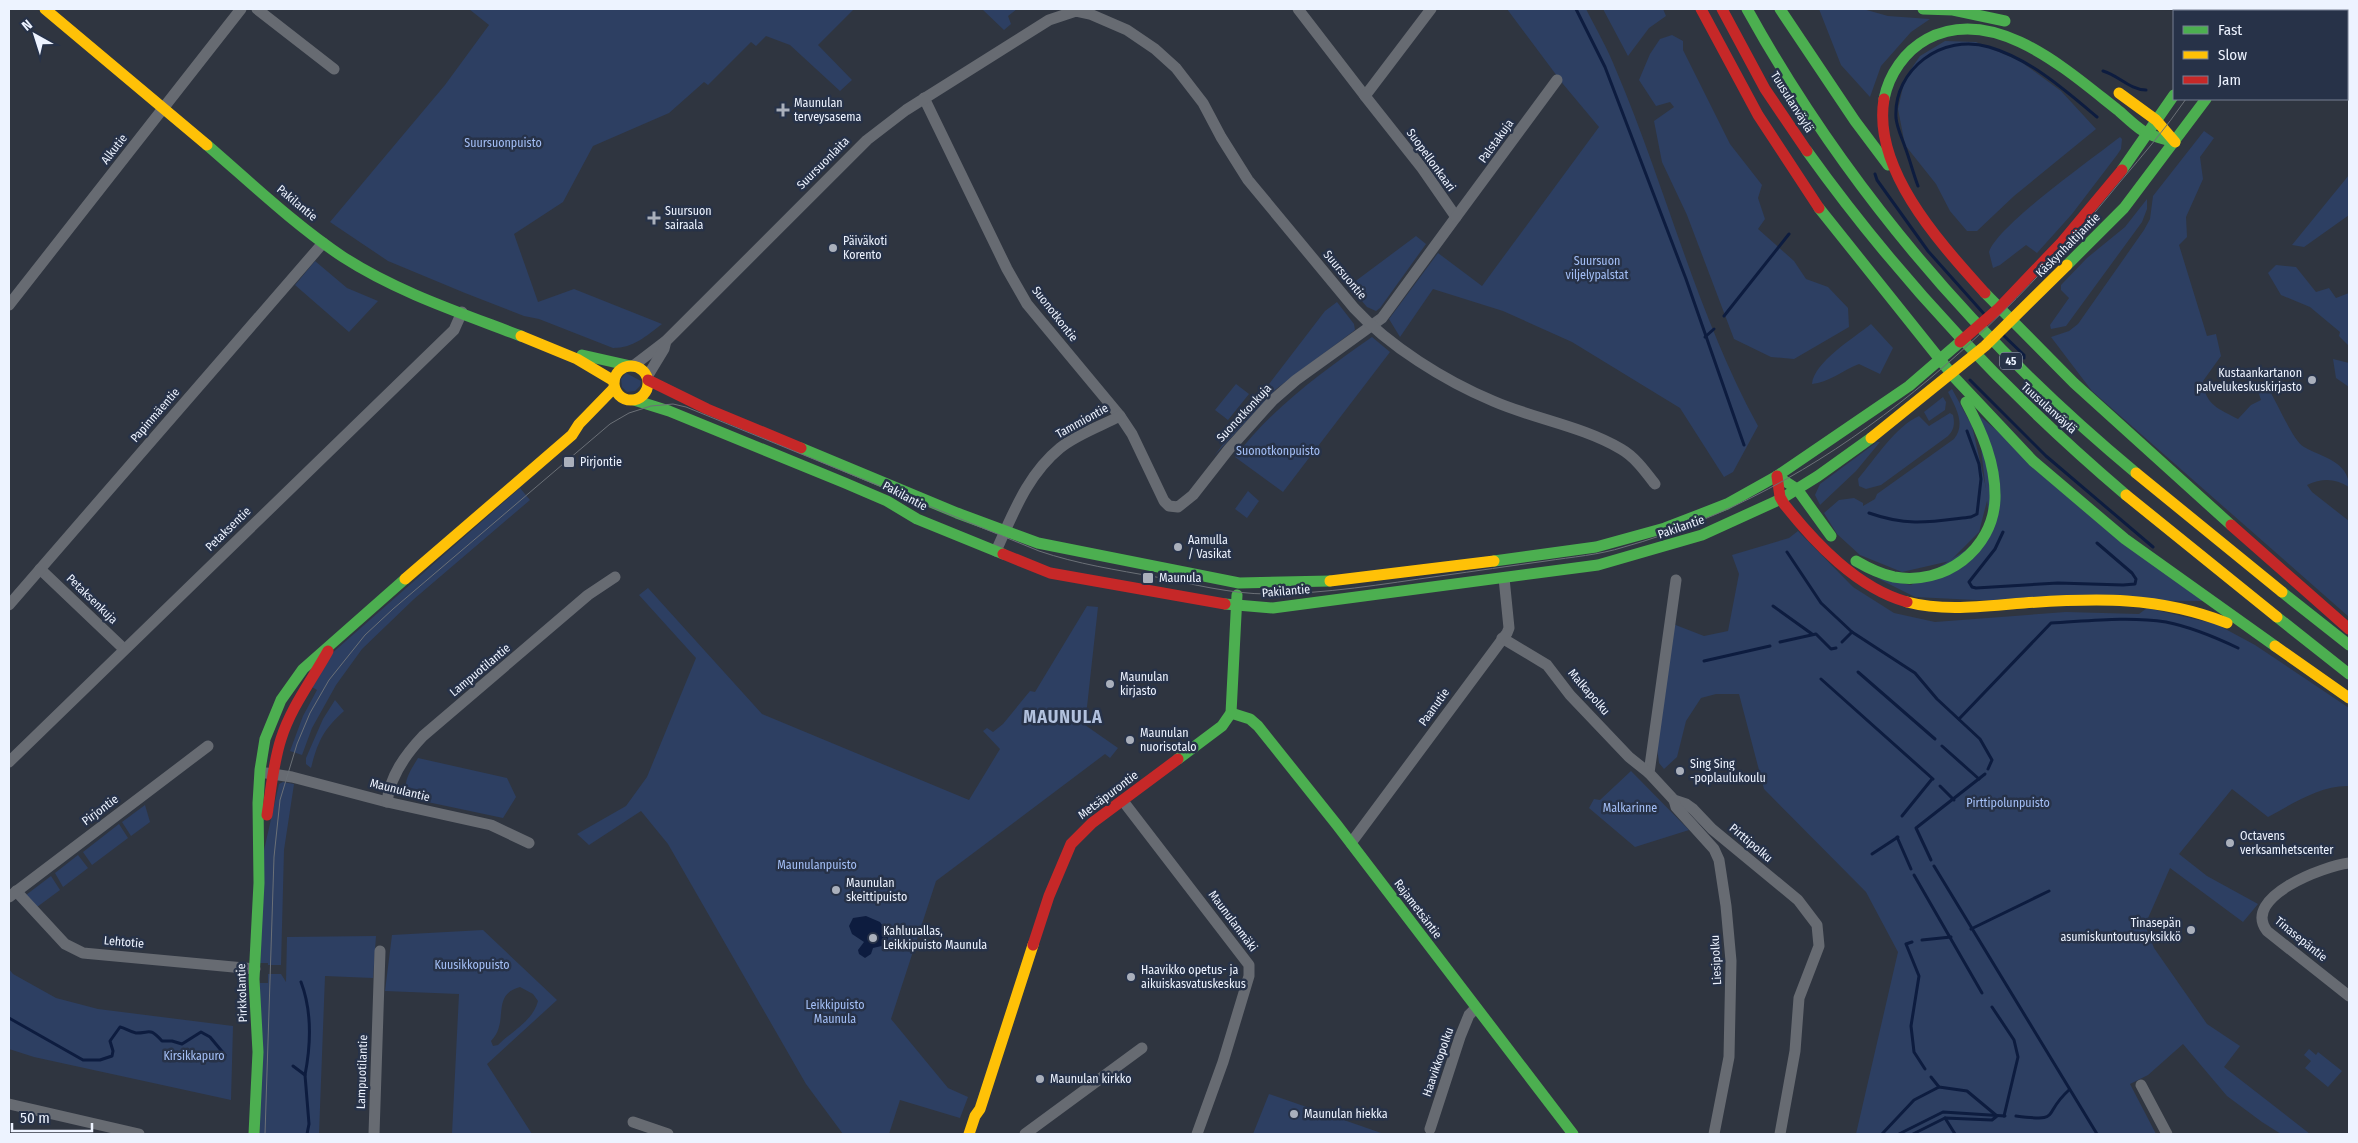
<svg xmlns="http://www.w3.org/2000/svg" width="2358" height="1143" viewBox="0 0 2358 1143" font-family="'Fira Sans Condensed',sans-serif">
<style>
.green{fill:#2d3f62;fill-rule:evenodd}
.water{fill:#0d1c3f}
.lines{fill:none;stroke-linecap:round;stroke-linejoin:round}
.stream{stroke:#0d1c3f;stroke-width:3}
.street{stroke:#676b72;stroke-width:11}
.fast{stroke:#4caf50;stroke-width:11}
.slow{stroke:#ffc107;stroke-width:11}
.jam{stroke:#c62828;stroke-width:11}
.tram{stroke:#6b7077;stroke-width:1}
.poi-dot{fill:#aab0bc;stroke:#273248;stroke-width:2}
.labels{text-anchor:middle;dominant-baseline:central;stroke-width:5;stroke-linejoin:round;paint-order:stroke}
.shield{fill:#273248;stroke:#b2b9c8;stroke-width:1}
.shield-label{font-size:11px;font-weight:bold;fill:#edf3ff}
.street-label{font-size:12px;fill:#edf3ff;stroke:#273248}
.poi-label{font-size:12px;fill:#edf3ff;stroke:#273248;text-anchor:start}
.park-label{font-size:12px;fill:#a4bff6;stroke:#273248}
.district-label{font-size:18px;font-weight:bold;letter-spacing:1px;fill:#b2c1dd;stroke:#273248}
</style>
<rect width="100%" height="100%" fill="#2f3540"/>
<g class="green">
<path d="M469 9H854L818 45 852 80 840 91 790 45 766 36 756 46 751 42 708 85 704 82 669 113 593 146 563 202 514 234 538 302 574 289 662 324C646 336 634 348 613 348L539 319 524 316 465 293 388 261 330 222 445 85 489 25Z"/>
<path d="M982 9H1017L1008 16 1011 24 1004 30Z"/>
<path d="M1507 9H1586C1596 29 1608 49 1616 70 1666 187 1697 315 1758 426L1733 472 1724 477 1680 408 1572 342 1503 311 1433 289 1400 337 1389 319 1438 253 1482 286 1599 127 1563 84Z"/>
<path d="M1603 9H1663L1666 16 1649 28 1628 56Z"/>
<path d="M1819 9H1863L1888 16 1930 19 1911 32 1881 66 1870 97 1841 65Z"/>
<path d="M2290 9H2349V70L2347 68V11H2293Z"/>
<path d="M1672 35 1683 41V50L1730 144 1762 185 1758 198 1765 219 1758 229 1794 261 1806 279 1828 287 1848 308 1849 327 1794 359 1771 357 1734 339 1687 215 1662 162 1654 121 1674 107 1670 102 1656 106 1639 80 1650 54 1660 39Z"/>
<path d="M1945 41 1976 42 2020 61 2061 91 2096 129 2014 196 1977 231H1967L1950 211 1936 184 1905 145 1898 109 1905 78 1920 56Z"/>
<path d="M2204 131 2214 138 2200 157 2203 179 2186 217 2187 237 2179 245 2207 336 2216 334 2221 356 2203 381C2205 405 2219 409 2238 419L2251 405 2261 400 2256 385H2266C2276 399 2292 440 2304 447 2321 457 2349 461 2349 487 2335 478 2322 478 2307 485L2312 492 2349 521V617L2092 391 2051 337 2069 331 2078 324 2144 230 2150 219 2153 196Z"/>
<path d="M2120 137 2122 139 2121 149 2117 155 2072 214 2037 253 2026 245 2000 265 1993 268 1989 252C1998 225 2092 159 2120 137Z"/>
<path d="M2349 175V215L2304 247 2292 245Z"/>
<path d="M2147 199V209L2142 222 2066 326 2051 329 2050 325 2069 298 2061 290V285L2087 258 2125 227Z"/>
<path d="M1416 236 1426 244 1380 308 1376 311 1367 307 1349 286Z"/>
<path d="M315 261 347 288 378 301 349 332 295 285Z"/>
<path d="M2276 265 2296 267 2316 292 2329 288 2336 298 2349 293V346L2339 336 2340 332 2310 307 2281 295 2268 273Z"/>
<path d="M1337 302 1354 324 1355 330 1276 389 1214 456 1325 311Z"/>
<path d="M1871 324 1893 348 1880 374 1859 364C1843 370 1828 383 1812 384 1814 362 1854 338 1871 324Z"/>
<path d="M1372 337 1390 352 1283 492 1235 457C1272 408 1322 372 1372 337Z"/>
<path d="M2333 359 2349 363V387L2336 378Z"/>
<path d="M626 373 641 381 640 386 635 391 627 392 622 387 621 379Z"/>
<path d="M1236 384 1249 394 1228 420 1215 410Z"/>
<path d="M1952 389 1972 426 1988 497 1979 532 1950 561 1902 572 1860 555 1837 534 1824 513 1839 500 1854 498 1863 503V506L1875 499 1877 494 1954 439C1966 424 1956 408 1948 392Z"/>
<path d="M1943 397 1946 402 1945 410 1929 421 1924 412Z"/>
<path d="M1950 413 1953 415C1955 424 1954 430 1948 436L1881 485 1866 489 1859 486 1858 479C1875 459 1896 426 1919 416L1929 426Z"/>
<path d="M1977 414 2205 601 1976 600 1915 597 1877 578 1911 585 1991 534Z"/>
<path d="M1877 442H1880L1856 471 1820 505 1815 495 1820 484Z"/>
<path d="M520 488 530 500 414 599 362 649 336 685 312 728 302 755 290 751 303 716 317 690 312 687 330 655Z"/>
<path d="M1248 491 1259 501 1247 518 1235 509Z"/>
<path d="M1798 531 1853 587 1894 613 1935 622 2066 612 2139 614 2147 608 2216 624 2255 645 2349 708V786C2321 785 2292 804 2268 817L2232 789 2179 854 2207 876 2258 904 2243 922 2170 868 2145 925 2154 948 2207 1024 2240 1046 2224 1067 2310 1134H2281L2262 1122 2227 1096 2183 1044 2148 1075 2130 1084 2156 1134H1856L1898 952 1866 892 1764 789 1739 694H1716L1701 698 1686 721 1677 757 1664 769 1659 763 1657 748 1673 624 1704 636 1728 631 1739 574 1732 555 1789 538Z"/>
<path d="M648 588 762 714 969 800 1000 749 983 731 987 728 993 732 1003 724 1030 691 1035 692 1087 606 1098 607 1085 725 1118 748 1110 758 1105 754 936 881 891 1019 948 1088 968 1097 960 1118 900 1100 889 1134H843L806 1084 668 844 641 811 589 845 577 834 626 806 647 777 696 658 639 595Z"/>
<path d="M335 700 344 711C323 730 318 741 311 768L306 764V758L323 719Z"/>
<path d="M418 758 507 778 516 797 503 818 418 800 406 791C404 779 412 768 418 758Z"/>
<path d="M1631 771 1689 830 1635 847 1589 808 1594 799 1600 800Z"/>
<path d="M283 782 294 784 284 850 281 965H268V963H260L264 850 279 784Z"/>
<path d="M145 805 150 822 131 836 122 822Z"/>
<path d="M119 824 128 838 92 865 83 852Z"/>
<path d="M78 855 88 868 63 887 55 873Z"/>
<path d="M51 876 60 890 37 907 26 895Z"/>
<path d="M483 930 557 1000 487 1064 532 1134H452L459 994 385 991 392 935ZM520 987 533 994 538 1001C533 1021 512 1031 498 1045L493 1046 491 1041C510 1022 490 995 520 987Z"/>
<path d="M376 936 373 978 325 976 319 1134H260V983H268V974H281L286 982 287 937Z"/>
<path d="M9 969 13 974 56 998 98 1009 233 1026 231 1100 34 1057 9 1049Z"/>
<path d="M2309 1049 2316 1055 2318 1052 2342 1071 2328 1087 2305 1068 2311 1061 2304 1055Z"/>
<path d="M1269 1094 1384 1134H1253Z"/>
</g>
<path class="water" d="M866 916 880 922 889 935 886 945 873 948 871 954 865 958 859 954 858 950 864 942 852 934 849 926 853 918Z"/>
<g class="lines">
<g class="stream">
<path d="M1576 9 1605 67 1686 279 1744 445"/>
<path d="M2103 71C2118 75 2130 90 2146 90"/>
<path d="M1875 174 1877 180 1928 251 1985 315"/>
<path d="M1918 186C1913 173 1910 160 1905 147 1902 138 1897 128 1896 118 1893 69 1943 33 1989 47 2030 59 2065 90 2097 117"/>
<path d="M1724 316 1789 234"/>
<path d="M2002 334 2024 355V358"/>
<path d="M1705 337 1714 329"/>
<path d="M1970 380 2046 456 2153 547"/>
<path d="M1869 513C1909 527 1930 522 1971 517L1977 514 1981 479 1979 464 1967 431"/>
<path d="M2003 532 1995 549 1969 582 1972 587 1976 588 2058 583 2123 585 2135 584 2136 579 2132 573 2097 543"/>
<path d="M1787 552 1821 603 1852 632 1915 673 1937 699 1980 739 1992 760 1988 769"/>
<path d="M1773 606 1812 634"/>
<path d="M1780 642 1816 634 1831 649 1836 648"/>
<path d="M1842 642 1852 632"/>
<path d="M1704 661 1770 646"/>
<path d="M1858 672 1935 739"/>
<path d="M1821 679 1933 779"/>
<path d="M1959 719 2051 623C2088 621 2129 616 2166 622 2191 627 2215 637 2238 648"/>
<path d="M1942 746 1979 779"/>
<path d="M1940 786 1954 800"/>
<path d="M1902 816 1932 779"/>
<path d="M1897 837 1911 869"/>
<path d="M1872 854 1898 837"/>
<path d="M1931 860 1916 828 1985 774"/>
<path d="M1934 866 2097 1134"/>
<path d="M1914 875 1982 993"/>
<path d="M1971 929 2049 891"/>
<path d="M1922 940 1951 937"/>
<path d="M1912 942 1906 944 1919 976 1911 1026 1914 1052 1925 1069"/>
<path d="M301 982C312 1011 311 1044 305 1075"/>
<path d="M1992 1007 2014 1040 2018 1057 2004 1116"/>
<path d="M9 1018 83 1060H100L112 1056 113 1051 110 1041 120 1027C125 1028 130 1032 136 1033 151 1033 149 1027 162 1041H172L182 1044 201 1032 210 1037 225 1055"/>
<path d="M293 1066 305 1075 309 1124 307 1134"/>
<path d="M2016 1116C2063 1122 2041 1115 2069 1090"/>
<path d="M1945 1118 1955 1134"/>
<path d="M1882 1134 1914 1100 1939 1087"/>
<path d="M1899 1134 1943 1112 2005 1116"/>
<path d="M1913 1134 1945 1118 1992 1120 1997 1116 1967 1091 1939 1087 1931 1077"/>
</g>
<g class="street">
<path d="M257 9 334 69"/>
<path d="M1298 9 1365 96"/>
<path d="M924 98 1007 269 1027 304 1120 416 1132 434 1164 501 1169 506 1178 507 1193 495 1229 449 1273 400 1296 380 1382 318 1456 217 1422 168 1365 96 1431 9"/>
<path d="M1456 217 1557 80"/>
<path d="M9 305 241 9"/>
<path d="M633 366 667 340 867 140 906 110 1049 20 1076 11 1090 14 1127 30 1155 49 1176 68 1203 103 1221 137 1248 180 1354 308C1389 346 1445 381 1493 401 1534 419 1582 426 1621 449 1635 457 1645 471 1655 484"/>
<path d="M647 377 664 349 666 341"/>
<path d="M996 551C1013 514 1027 475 1060 448 1077 434 1101 426 1120 416"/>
<path d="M40 569 124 649"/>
<path d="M1676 580 1649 773 1674 800 1686 804 1693 809 1712 829 1798 900 1817 925 1819 946 1799 998 1795 1051 1780 1134"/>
<path d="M9 605 323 243"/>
<path d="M1502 638 1547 665 1570 695 1629 757 1649 773"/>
<path d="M9 762 454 330 462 312"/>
<path d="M266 773 292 777 387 802 491 825 529 843"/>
<path d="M1674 800 1676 807 1714 849 1719 860 1726 906 1731 961 1729 1057 1714 1134"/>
<path d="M1123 801 1249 965V976L1223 1062 1197 1134"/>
<path d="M387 802C390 776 405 755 423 736L588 595 615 577"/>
<path d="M1351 843 1507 633 1509 628 1504 578"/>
<path d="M2349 863C2324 866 2241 897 2267 931L2349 996"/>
<path d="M16 891 65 944 83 953 255 969"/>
<path d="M9 897 208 746"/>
<path d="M2141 1085 2167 1134"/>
<path d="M9 1104 139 1134"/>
<path d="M633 1122 668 1134"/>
<path d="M1430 1129 1460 1037 1469 1015 1476 1008"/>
<path d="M374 1134 380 951"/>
<path d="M1025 1134 1142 1048"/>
</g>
<g class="fast">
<path d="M1747 9C1847 190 1977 341 2136 473"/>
<path d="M1780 9 1855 121 1888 165"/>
<path d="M1923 9 1953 10 2005 21"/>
<path d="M2234 11 2236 9"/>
<path d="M1884 99C1889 74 1905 51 1927 39 1995 3 2069 72 2119 111 2127 118 2134 125 2143 131 2153 137 2164 139 2175 142"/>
<path d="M207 145C251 183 295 225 343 257 397 292 461 313 521 336"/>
<path d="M1807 151C1900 281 2005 392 2126 495"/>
<path d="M2122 170 2174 95"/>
<path d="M1819 208 1954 377 2033 461 2125 539 2275 646"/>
<path d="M2067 265 2124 208 2206 99"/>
<path d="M1985 293 2074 383 2231 525"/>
<path d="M582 355 631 366"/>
<path d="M634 400 669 411 845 483 887 501 917 519 1003 554"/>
<path d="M801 448 957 513 1038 543 1239 583 1330 581"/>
<path d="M1777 476 1797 489 1831 536"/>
<path d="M1494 561 1596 547 1665 528 1727 504 1777 476 1909 386 1960 342"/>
<path d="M1856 561C1868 568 1880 574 1894 577 1944 586 1993 550 1995 499 1996 464 1982 432 1966 402"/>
<path d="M2282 592 2349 645"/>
<path d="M1225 604 1273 608 1598 565 1702 535 1781 499 1818 476 1871 438"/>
<path d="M2277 617 2349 674"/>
<path d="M1231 713 1250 719 1258 726 1337 825 1573 1134"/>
<path d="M1178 759 1222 726 1231 713 1237 595"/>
<path d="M254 1134 258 1052 254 979 259 883 258 803 260 770 265 739 281 700 303 669 405 579"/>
</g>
<g class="slow">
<path d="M45 9 207 145"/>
<path d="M2266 11 2267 9"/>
<path d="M2119 93 2156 120 2175 142"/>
<path d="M521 336 577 359 614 381"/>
<circle cx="631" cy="383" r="17"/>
<path d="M1871 438 1985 346 2067 265"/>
<path d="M2136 473 2282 592"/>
<path d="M2126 495 2277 617"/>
<path d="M405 579 572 435 579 424 614 388"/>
<path d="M1330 581 1494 561"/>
<path d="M1907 602C1945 612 1985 606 2024 603 2096 598 2159 596 2227 623"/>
<path d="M2275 646 2349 698"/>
<path d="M969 1134 975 1116 980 1109 1033 945"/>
</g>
<g class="jam">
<path d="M1701 9 1758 115 1819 208"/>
<path d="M1722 9 1765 89 1807 151"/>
<path d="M1884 99C1872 170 1941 244 1985 293"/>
<path d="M1960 342 1998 309 2062 242 2122 170"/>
<path d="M648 380 707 409 801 448"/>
<path d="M1777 476 1780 497 1784 504C1815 543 1857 588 1907 602"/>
<path d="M2231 525 2349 629"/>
<path d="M1003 554 1050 573 1225 604"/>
<path d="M267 815C271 790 273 764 281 739 291 707 312 680 328 651"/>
<path d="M1033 945 1049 896 1071 844 1092 823 1178 759"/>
</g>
<g class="tram">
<path d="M2247 11 2248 9"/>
<path d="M265 1134 274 857 280 800 297 744 310 713 329 680 365 635 393 609 610 424 629 413 651 406 673 404 686 407 1039 551C1077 564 1117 570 1156 577 1193 584 1231 594 1268 594 1326 594 1383 584 1440 576 1475 571 1510 566 1546 561 1572 557 1599 555 1624 547 1826 491 1990 342 2120 182 2143 155 2166 128 2186 99"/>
</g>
</g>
<g class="poi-dot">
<path d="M780.5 102.5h5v5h5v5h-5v5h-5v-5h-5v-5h5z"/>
<path d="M651.5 210.5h5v5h5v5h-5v5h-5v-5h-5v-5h5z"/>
<circle cx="833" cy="248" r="5"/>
<circle cx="2312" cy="380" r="5"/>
<rect x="563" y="456" width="12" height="12" rx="2.5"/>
<circle cx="1178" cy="547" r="5"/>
<rect x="1142" y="572" width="12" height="12" rx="2.5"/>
<circle cx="1110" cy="684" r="5"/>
<circle cx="1130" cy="740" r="5"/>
<circle cx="1680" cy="771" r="5"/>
<circle cx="2230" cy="843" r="5"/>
<circle cx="836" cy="890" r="5"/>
<circle cx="2191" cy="930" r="5"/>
<circle cx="873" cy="938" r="5"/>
<circle cx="1131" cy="977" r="5"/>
<circle cx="1040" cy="1079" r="5"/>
<circle cx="1294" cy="1114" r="5"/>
</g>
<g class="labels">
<rect class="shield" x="2000" y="352.5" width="22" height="17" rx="4"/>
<g class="shield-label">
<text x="2011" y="361">45</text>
</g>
<g class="street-label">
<text transform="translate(1792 102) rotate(58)">Tuusulanväylä</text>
<text transform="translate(1496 141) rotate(-54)">Palstakuja</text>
<text transform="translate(114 149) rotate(-52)">Alkutie</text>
<text transform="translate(1431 160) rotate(54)">Suopellonkaari</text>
<text transform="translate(823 163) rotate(-45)">Suursuonlaita</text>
<text transform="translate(297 203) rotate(40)">Pakilantie</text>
<text transform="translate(2068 245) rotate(-45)">Käskynhaltijantie</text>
<text transform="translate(1345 275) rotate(50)">Suursuontie</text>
<text transform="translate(1055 314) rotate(52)">Suonotkontie</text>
<text transform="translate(2049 408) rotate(42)">Tuusulanväylä</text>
<text transform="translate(1244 413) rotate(-47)">Suonotkonkuja</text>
<text transform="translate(155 415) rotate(-49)">Papinmäentie</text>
<text transform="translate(1082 421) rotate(-29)">Tammiontie</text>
<text transform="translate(905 496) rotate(28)">Pakilantie</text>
<text transform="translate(1681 527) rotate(-19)">Pakilantie</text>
<text transform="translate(228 529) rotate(-44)">Petaksentie</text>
<text transform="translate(1286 591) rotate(-5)">Pakilantie</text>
<text transform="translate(92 599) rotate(44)">Petaksenkuja</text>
<text transform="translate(480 670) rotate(-40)">Lampuotilantie</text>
<text transform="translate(1589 692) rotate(49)">Malkapolku</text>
<text transform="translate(1434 707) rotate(-54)">Paanutie</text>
<text transform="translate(400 790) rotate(14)">Maunulantie</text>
<text transform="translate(1108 795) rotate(-37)">Metsäpurontie</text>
<text transform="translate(100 810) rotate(-37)">Pirjontie</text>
<text transform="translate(1751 843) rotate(40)">Pirttipolku</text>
<text transform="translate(1418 909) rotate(53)">Rajametsäntie</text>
<text transform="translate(1233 921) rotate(53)">Maunulanmäki</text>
<text transform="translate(2301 939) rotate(39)">Tinasepäntie</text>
<text transform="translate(124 942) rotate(5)">Lehtotie</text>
<text transform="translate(1716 960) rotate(-93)">Liesipolku</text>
<text transform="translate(242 993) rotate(-92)">Pirkkolantie</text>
<text transform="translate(1438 1062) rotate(-71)">Haavikkopolku</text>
<text transform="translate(362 1072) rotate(-88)">Lampuotilantie</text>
</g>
<g class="poi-label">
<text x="794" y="103">Maunulan<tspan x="794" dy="14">terveysasema</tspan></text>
<text x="665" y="211">Suursuon<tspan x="665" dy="14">sairaala</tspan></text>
<text x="843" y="241">Päiväkoti<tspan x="843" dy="14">Korento</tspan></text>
<text x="2302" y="373" text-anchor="end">Kustaankartanon<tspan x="2302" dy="14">palvelukeskuskirjasto</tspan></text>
<text x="580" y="462">Pirjontie</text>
<text x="1188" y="540">Aamulla<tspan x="1188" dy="14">/ Vasikat</tspan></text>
<text x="1159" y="578">Maunula</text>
<text x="1120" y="677">Maunulan<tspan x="1120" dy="14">kirjasto</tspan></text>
<text x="1140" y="733">Maunulan<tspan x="1140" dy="14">nuorisotalo</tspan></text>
<text x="1690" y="764">Sing Sing<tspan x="1690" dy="14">-poplaulukoulu</tspan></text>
<text x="2240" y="836">Octavens<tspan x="2240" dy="14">verksamhetscenter</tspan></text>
<text x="846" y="883">Maunulan<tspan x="846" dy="14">skeittipuisto</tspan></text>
<text x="2181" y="923" text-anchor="end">Tinasepän<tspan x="2181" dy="14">asumiskuntoutusyksikkö</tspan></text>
<text x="883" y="931">Kahluuallas,<tspan x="883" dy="14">Leikkipuisto Maunula</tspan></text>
<text x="1141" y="970">Haavikko opetus- ja<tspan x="1141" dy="14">aikuiskasvatuskeskus</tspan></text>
<text x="1050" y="1079">Maunulan kirkko</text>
<text x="1304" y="1114">Maunulan hiekka</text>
</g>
<g class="park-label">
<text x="503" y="143">Suursuonpuisto</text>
<text x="1597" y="261">Suursuon<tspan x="1597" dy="14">viljelypalstat</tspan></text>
<text x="1278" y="451">Suonotkonpuisto</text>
<text x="2008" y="803">Pirttipolunpuisto</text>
<text x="1630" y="808">Malkarinne</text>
<text x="817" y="865">Maunulanpuisto</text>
<text x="472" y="965">Kuusikkopuisto</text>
<text x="835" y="1005">Leikkipuisto<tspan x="835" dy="14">Maunula</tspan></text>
<text x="194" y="1056">Kirsikkapuro</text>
</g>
<g class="district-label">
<text x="1063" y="717">MAUNULA</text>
</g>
</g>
<rect width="2358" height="1143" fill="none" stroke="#edf3ff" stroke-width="20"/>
<rect x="2173" y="10" width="175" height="90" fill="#273248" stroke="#767f91"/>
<rect x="2183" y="26" width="25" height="8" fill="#4caf50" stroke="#767f91"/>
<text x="2218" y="35" font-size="15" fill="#edf3ff">Fast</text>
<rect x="2183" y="51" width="25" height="8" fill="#ffc107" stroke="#767f91"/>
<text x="2218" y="60" font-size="15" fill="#edf3ff">Slow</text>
<rect x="2183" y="76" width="25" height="8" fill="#c62828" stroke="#767f91"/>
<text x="2218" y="85" font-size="15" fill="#edf3ff">Jam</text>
<g transform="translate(35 35) rotate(321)" stroke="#273248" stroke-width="4" paint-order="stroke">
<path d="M0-4L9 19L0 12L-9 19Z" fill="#edf3ff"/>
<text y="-8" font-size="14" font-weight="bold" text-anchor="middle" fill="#edf3ff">N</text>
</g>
<path d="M12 1123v8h80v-8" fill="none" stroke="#edf3ff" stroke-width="2.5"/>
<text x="20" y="1123" font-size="15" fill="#edf3ff" stroke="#273248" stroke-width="4" paint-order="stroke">50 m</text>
</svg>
